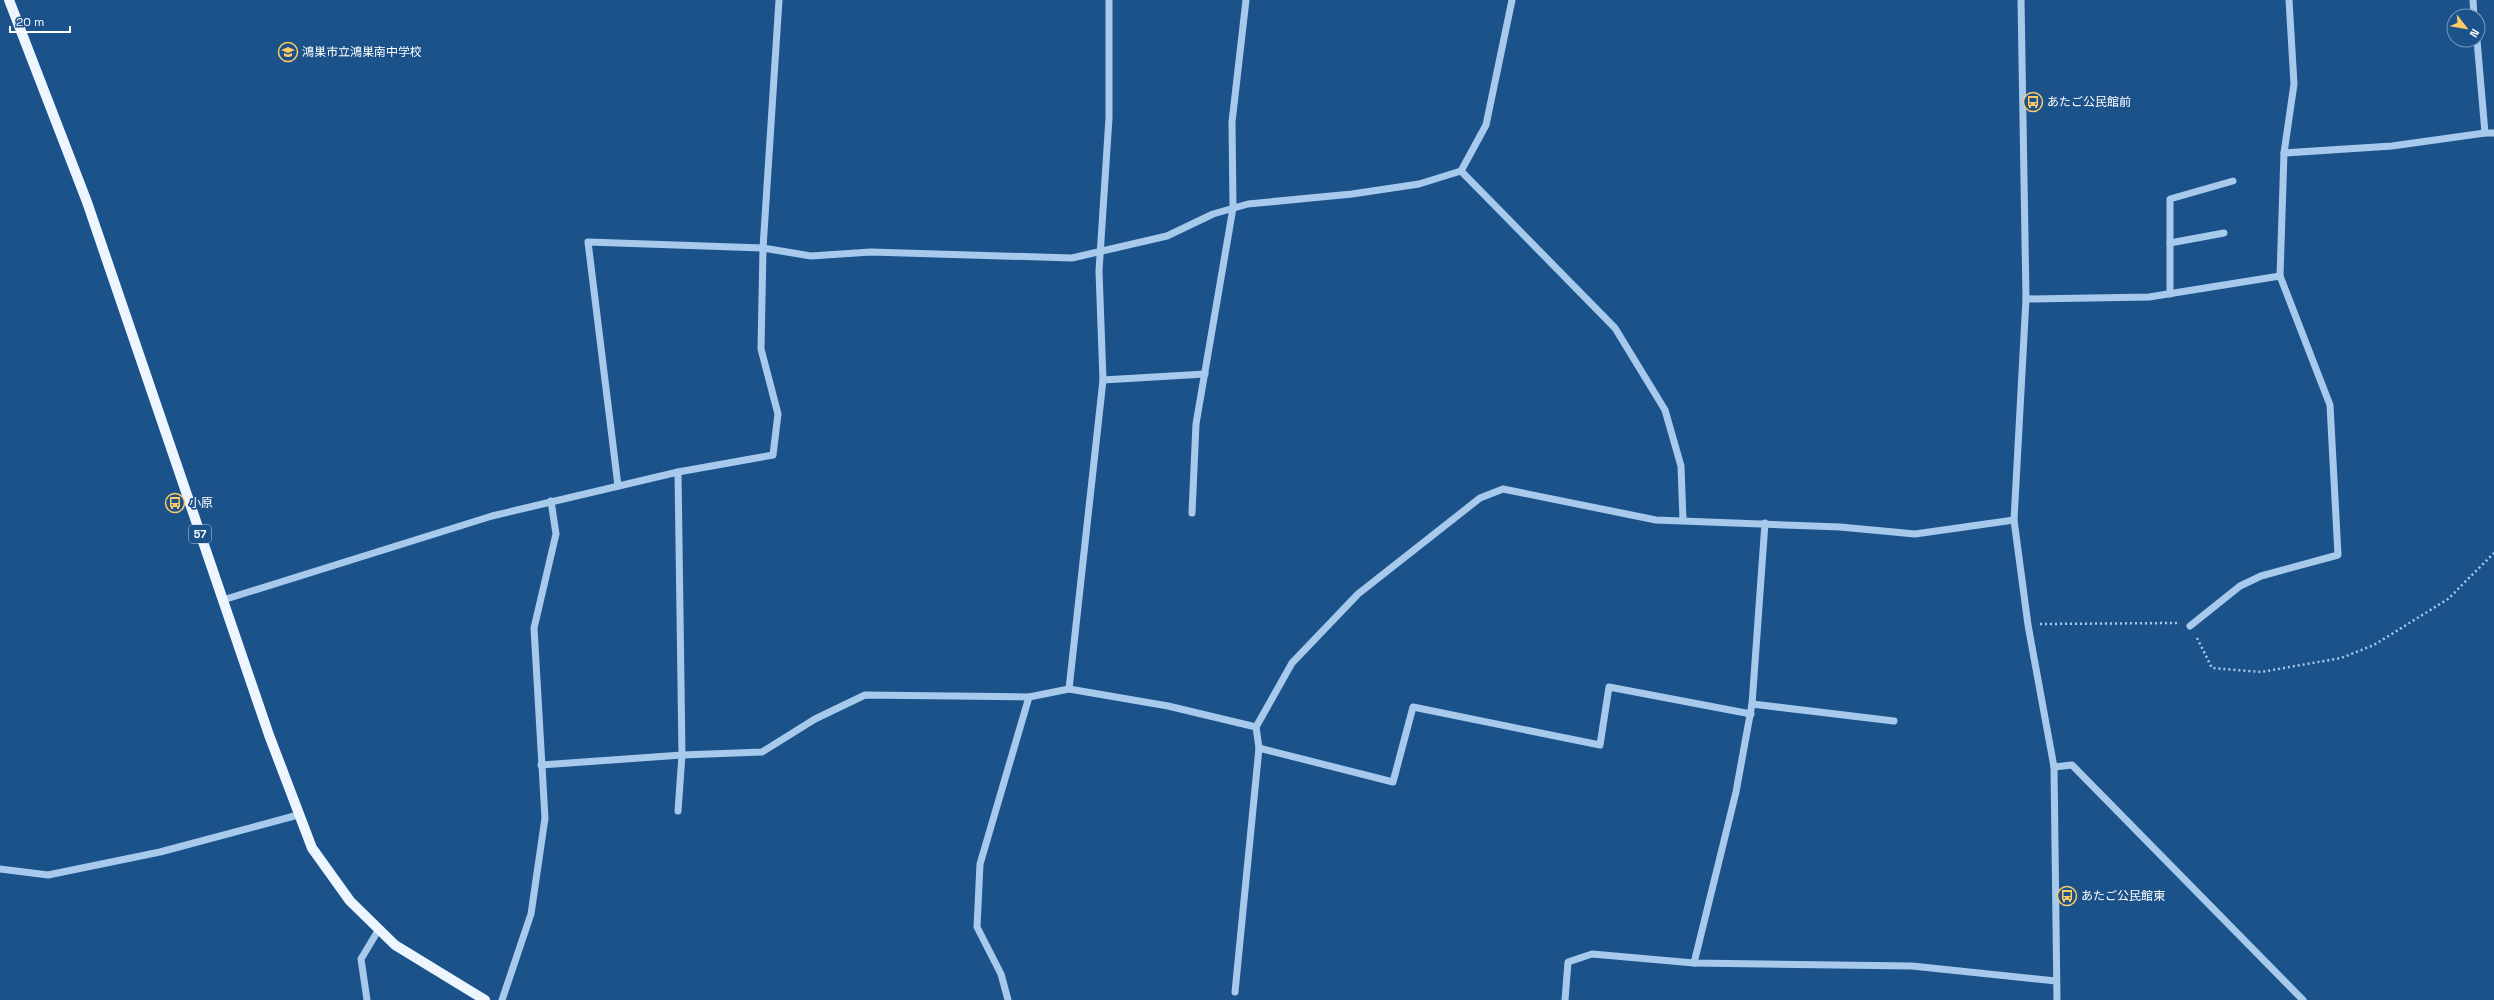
<svg xmlns="http://www.w3.org/2000/svg" width="2494" height="1000" viewBox="0 0 2494 1000" font-family="'Space Grotesk','Noto Sans JP',sans-serif">
<style>
.lines{fill:none;stroke-linecap:round;stroke-linejoin:round}
.path{stroke:#a7caec;stroke-width:2.5;stroke-dasharray:2 3;stroke-linecap:butt}
.minor{stroke:#a7caec;stroke-width:7}
.major{stroke:#edf5ff;stroke-width:10}
.labels{text-anchor:middle;dominant-baseline:central;stroke-width:3.5;stroke-linejoin:round;paint-order:stroke}
.shield{fill:#1c528a;stroke:#bbcbdc;stroke-width:1}
.shield-label{font-size:11px;font-weight:bold;fill:#fff}
.poi-label{font-size:12px;fill:#fff;stroke:#1c528a;text-anchor:start}
</style>
<rect width="100%" height="100%" fill="#1c528a"/>
<g class="lines">
<g class="path">
<path d="M2040 624 2177 623"/>
<path d="M2197 638 2212 668 2261 672 2341 658 2374 645 2448 599 2494 553"/>
</g>
<g class="minor">
<path d="M2021 0 2026 299 2014 520 2028 625 2054 767 2057 1000"/>
<path d="M2473 0 2474 16"/>
<path d="M2477 40 2485 133H2494"/>
<path d="M2284 153 2392 146 2485 133"/>
<path d="M1461 171 1615 328 1665 410 1681 466 1683 520"/>
<path d="M2170 243 2224 233"/>
<path d="M2170 294V199L2233 181"/>
<path d="M2026 299 2149 297 2280 276"/>
<path d="M1103 380 1205 374"/>
<path d="M618 486 588 242 763 248 811 256 871 252 1072 258 1167 236 1213 214 1248 204 1352 194 1419 184 1461 171 1486 125 1512 0"/>
<path d="M1192 513 1196 424 1233 208 1232 122 1246 0"/>
<path d="M223 600 492 516 678 472 773 455 778 414 761 349 763 248 779 0"/>
<path d="M2190 626 2240 586 2261 576 2338 555 2330 405 2280 276 2284 153 2294 84 2289 0"/>
<path d="M1069 689 1168 706 1256 727 1259 748 1235 992"/>
<path d="M1752 704 1894 721"/>
<path d="M1256 727 1292 663 1358 594 1480 498 1503 489 1656 520 1840 527 1915 534 2014 520"/>
<path d="M1259 748 1393 782 1413 707 1600 745 1609 687 1751 714"/>
<path d="M541 765 682 755 762 752 815 719 865 695 1029 697 1069 689 1103 380 1099 271 1109 118V0"/>
<path d="M2054 767 2072 765 2303 1000"/>
<path d="M678 811 682 755 678 472"/>
<path d="M0 869 48 875 160 852 298 815"/>
<path d="M1694 963 1736 792 1752 704 1765 523"/>
<path d="M367 1000 361 959 379 929"/>
<path d="M502 1000 531 914 545 818 534 628 556 534 551 501"/>
<path d="M1008 1000 1001 974 977 927 980 864 1029 697"/>
<path d="M1565 1000 1568 962 1592 954 1694 963 1912 966 2056 981"/>
</g>
<path class="major" d="M9 0 87 202 269 735 312 848 350 901 395 945 485 1000"/>
</g>
<defs>
<g id="school-ring" transform="scale(1)"><circle r="9.5" fill="#1c528a" stroke="#fdc965" stroke-width="1.5"/><path d="M0-5L7-2L0 1L-7-2ZM-4 1L0 2.5L4 1V4Q0 6-4 4Z" fill="#fdc965"/></g>
<g id="bus-ring" transform="scale(1)"><circle r="9.5" fill="#1c528a" stroke="#fdc965" stroke-width="1.5"/><path d="M-5-6H5V4H4V6H2V4H-2V6H-4V4H-5ZM-3.5-4V0h7V-4ZM-3.5 1.2v1.5H-2V1.2ZM2 1.2v1.5H3.5V1.2Z" fill="#fdc965"/></g>
</defs>
<g fill-rule="evenodd">
<use href="#school-ring" x="288" y="52"/>
<use href="#bus-ring" x="2033" y="102"/>
<use href="#bus-ring" x="175" y="503"/>
<use href="#bus-ring" x="2067" y="896"/>
</g>
<g class="labels">
<rect class="shield" x="189" y="525" width="22" height="18" rx="3"/>
<g class="shield-label">
<text x="200" y="534">57</text>
</g>
<g class="poi-label">
<text x="302" y="52">鴻巣市立鴻巣南中学校</text>
<text x="2047" y="102">あたご公民館前</text>
<text x="189" y="503">小原</text>
<text x="2081" y="896">あたご公民館東</text>
</g>
</g>
<g transform="translate(2466 28) rotate(121)"><circle r="19" fill="#1c528a" stroke="#7797b9"/>
<path d="M0-3L7 15L0 10L-7 15Z" fill="#fdc965"/>
<text y="-6" font-size="11" font-weight="bold" text-anchor="middle" fill="#ffffff">N</text>
</g>
<path d="M10 26v6h60v-6" fill="none" stroke="#ffffff" stroke-width="2"/>
<text x="16" y="26" font-size="12" fill="#ffffff" stroke="#1c528a" stroke-width="3" paint-order="stroke">20 m</text>
</svg>
